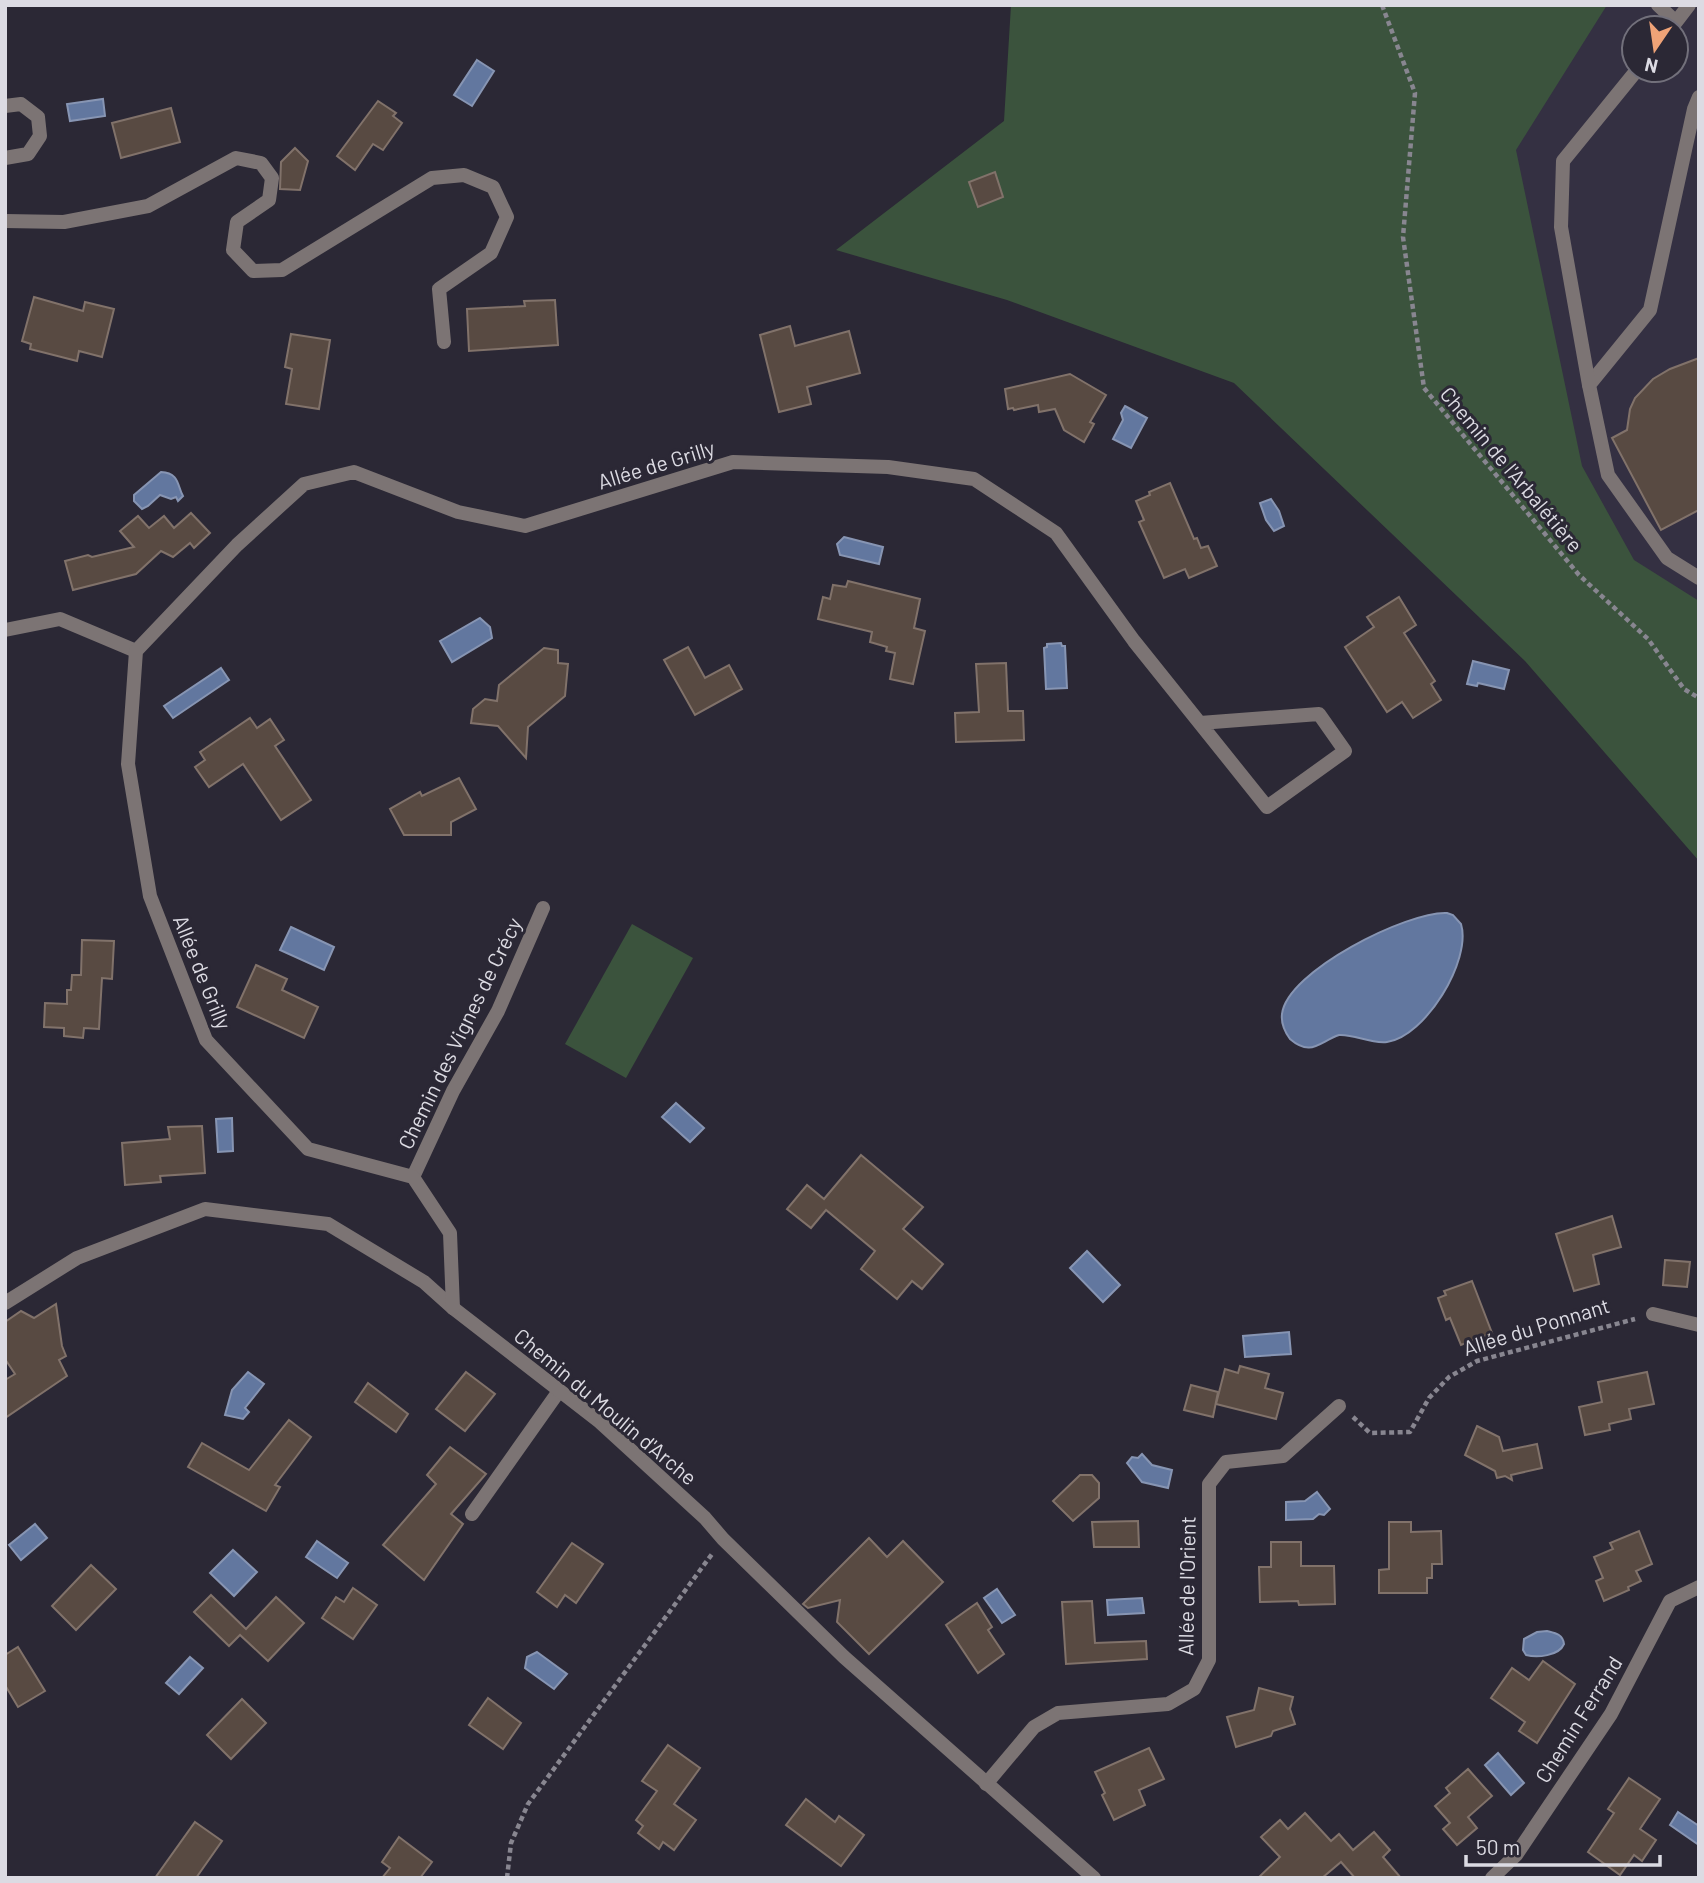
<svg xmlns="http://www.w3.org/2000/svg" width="1704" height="1883" viewBox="0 0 1704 1883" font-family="Barlow,sans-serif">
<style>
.built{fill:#343042;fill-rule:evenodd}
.green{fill:#3b533d}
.water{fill:#62779f;stroke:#8795b3;stroke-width:2}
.building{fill:#584a42;stroke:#81726a;stroke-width:2}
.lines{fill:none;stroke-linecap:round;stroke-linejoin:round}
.path{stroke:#888690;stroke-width:4.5;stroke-dasharray:5 3.5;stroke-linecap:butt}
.lane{stroke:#7c7474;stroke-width:14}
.street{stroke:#7c7474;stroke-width:14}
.labels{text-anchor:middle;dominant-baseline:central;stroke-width:6;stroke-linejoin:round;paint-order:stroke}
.street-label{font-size:21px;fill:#dcdbe3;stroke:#2b2835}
</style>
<rect width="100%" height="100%" fill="#2b2835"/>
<path class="built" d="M1402 5H1699V715L1445 474ZM1634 28H1676V70H1634Z"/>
<g class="green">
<path d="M1011 5H1607L1516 150 1582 466 1634 560 1699 601V861L1525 661 1234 383 1007 300 836 250 1004 121Z"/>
<path d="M632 924 693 958 626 1078 565 1044Z"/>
</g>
<g class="water">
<path d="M477 60 494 71 472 106 454 95Z"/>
<path d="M103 99 105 116 70 121 67 104Z"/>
<path d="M1125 406 1147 418 1131 448 1113 439 1123 420 1121 413Z"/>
<path d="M161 472C180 473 177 486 183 496L178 501 176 497 171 499 160 495 148 506 142 509 134 501V495Z"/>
<path d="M1271 499 1279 511 1284 526 1274 531 1266 520 1260 503Z"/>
<path d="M844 537 883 547 879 564 840 555 837 544Z"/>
<path d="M480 618 490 627 492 638 452 662 440 641Z"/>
<path d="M1061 643 1062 646H1065L1067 688 1046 689 1044 648 1047 647V644Z"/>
<path d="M1473 661 1509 670 1504 689 1478 683 1477 686 1467 684Z"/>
<path d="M221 668 229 680 173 718 164 706Z"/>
<path d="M1447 913 1453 915 1461 924C1472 960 1425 1037 1387 1042 1370 1044 1355 1034 1339 1035 1319 1042 1311 1057 1290 1039 1285 1032 1281 1022 1282 1014 1287 971 1408 911 1447 913Z"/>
<path d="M291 927 334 947 324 970 280 950Z"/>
<path d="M676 1103 704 1128 690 1142 662 1117Z"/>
<path d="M232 1118 233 1151 218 1152 216 1119Z"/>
<path d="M1087 1251 1120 1285 1103 1302 1070 1268Z"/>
<path d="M1289 1332 1291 1354 1245 1357 1243 1336Z"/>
<path d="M248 1372 264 1384 245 1408 249 1412 243 1419 225 1415 232 1390Z"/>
<path d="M1142 1454 1152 1465 1172 1470 1168 1488 1142 1482 1127 1463 1132 1457 1138 1458Z"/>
<path d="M1317 1492 1330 1509 1324 1515 1319 1514 1313 1519 1286 1520V1502L1305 1501Z"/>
<path d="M35 1524 47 1538 21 1560 9 1545Z"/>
<path d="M317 1541 348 1563 337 1578 306 1557Z"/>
<path d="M233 1550 257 1572 234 1596 210 1573Z"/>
<path d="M997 1589 1015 1615 1002 1623 984 1598Z"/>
<path d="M1142 1598 1144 1613 1108 1615 1107 1600Z"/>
<path d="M1547 1631C1555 1633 1563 1634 1564 1644 1559 1656 1537 1658 1526 1655L1523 1650 1524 1639 1537 1632Z"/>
<path d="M537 1652 567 1674 554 1689 525 1668 527 1657Z"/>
<path d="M190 1657 203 1668 179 1694 166 1683Z"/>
<path d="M1498 1753 1524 1783 1511 1795 1485 1765Z"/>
<path d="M1678 1812 1699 1826V1845L1670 1825Z"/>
</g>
<g class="building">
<path d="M378 101 396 113 393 116 402 123 383 150 373 144 355 170 337 156Z"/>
<path d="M171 108 180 142 121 158 112 123Z"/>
<path d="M295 148 308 161 300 190 280 189 281 162Z"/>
<path d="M995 172 1003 197 978 207 969 182Z"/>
<path d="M34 297 83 311 85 302 114 309 102 357 79 351 77 361 30 349 31 344 22 341Z"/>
<path d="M555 300 558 345 469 351 467 309 525 306 524 301Z"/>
<path d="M790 326 795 346 849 331 860 373 807 387 811 404 779 412 760 335Z"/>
<path d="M291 334 330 340 319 409 286 404 292 369 285 367Z"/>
<path d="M1699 358V510L1661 530 1612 438 1627 430 1630 409 1635 398 1653 379 1670 369Z"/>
<path d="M1070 374 1106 395 1090 422 1094 424 1084 442 1064 430 1055 409 1039 412 1038 405 1014 410 1013 408 1008 409 1005 389Z"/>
<path d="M1170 483 1194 539 1197 538 1201 548 1208 546 1217 566 1189 578 1185 569 1164 578 1139 522 1144 520 1136 501 1150 495 1149 492Z"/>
<path d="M191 513 210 533 194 548 190 543 173 557 161 551 136 574 73 590 65 561 88 555 92 557 134 547 120 531 138 516 149 528 164 516 174 528Z"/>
<path d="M848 581 920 599 914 628 925 631 913 684 890 679 895 653 886 651 887 647 870 642 872 632 818 619 823 597 830 599 833 585 846 587Z"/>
<path d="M1399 597 1416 625 1404 633 1435 681 1431 684 1441 700 1413 718 1402 702 1387 712 1345 647 1374 627 1367 617Z"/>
<path d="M688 647 705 678 729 665 742 689 695 715 664 660Z"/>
<path d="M544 648 558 650V663L568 664 565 696 528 727 526 758 498 726 471 723 473 709 485 699 497 701 499 685Z"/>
<path d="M1006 663 1008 711H1023L1024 740 956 742 955 713 979 712 976 664Z"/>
<path d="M250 718 257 728 270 719 284 740 275 746 311 800 281 820 243 764 209 787 195 767 205 760 200 752Z"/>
<path d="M459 778 476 809 451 822V835H404L390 809 420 792 422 796Z"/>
<path d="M82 940 114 941 112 979 102 978 99 1029 84 1028 83 1038 64 1036V1028L44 1027 45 1003 67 1004V990H71L72 975H81Z"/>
<path d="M256 965 287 979 282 990 318 1007 304 1038 237 1007Z"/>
<path d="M202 1126 205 1173 160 1176 161 1182 125 1185 122 1143 170 1139 168 1127Z"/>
<path d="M861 1155 923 1207 903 1229 943 1264 922 1289 912 1281 897 1299 861 1269 875 1251 826 1210 811 1228 787 1209 807 1185 824 1199Z"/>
<path d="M1612 1216 1621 1247 1593 1255 1599 1284 1574 1291 1556 1234Z"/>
<path d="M1665 1260 1690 1262 1687 1287 1663 1285Z"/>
<path d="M1472 1281 1492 1333 1461 1345 1450 1318 1446 1320 1438 1298 1446 1295 1444 1291Z"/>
<path d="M56 1304 62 1346 66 1356 59 1360 67 1376 5 1418V1380L15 1374 5 1359V1322L21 1311 34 1318Z"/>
<path d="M1240 1366 1269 1374 1265 1388 1283 1393 1276 1419 1216 1404 1225 1369 1238 1373Z"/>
<path d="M466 1372 495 1394 465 1431 436 1409Z"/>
<path d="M1647 1372 1654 1404 1629 1409 1631 1419 1609 1424 1610 1430 1585 1435 1579 1407 1602 1402 1598 1382Z"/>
<path d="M368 1383 408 1414 396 1432 355 1402Z"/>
<path d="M1191 1385 1218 1392 1213 1417 1184 1410Z"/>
<path d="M289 1420 311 1437 275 1485 280 1487 266 1511 188 1467 202 1443 249 1470Z"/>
<path d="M1477 1426 1499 1437 1503 1451 1537 1444 1542 1468 1511 1475 1512 1480 1505 1476 1497 1478 1495 1471 1465 1455Z"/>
<path d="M450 1447 486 1474 451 1514 463 1524 424 1580 383 1545 436 1484 427 1475Z"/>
<path d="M1080 1475H1092L1099 1483V1498L1073 1521 1053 1501Z"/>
<path d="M1138 1521 1139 1547H1094L1092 1522Z"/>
<path d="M1389 1522H1411V1532L1441 1531 1442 1564H1432V1578H1427V1593H1379V1570L1389 1569Z"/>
<path d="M1639 1531 1652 1564 1636 1571 1641 1581 1628 1587 1629 1590 1604 1601 1596 1581 1603 1578 1594 1557 1613 1549 1610 1543Z"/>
<path d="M869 1538 887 1557 903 1541 943 1582 869 1654 837 1622 840 1600 808 1608 803 1604Z"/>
<path d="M1271 1542H1301V1566H1334L1335 1604 1299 1605 1298 1601 1260 1602 1259 1567H1271Z"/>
<path d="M572 1543 603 1564 576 1603 565 1595 557 1607 537 1592Z"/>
<path d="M91 1565 116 1589 76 1630 52 1606Z"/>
<path d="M353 1588 377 1605 353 1639 322 1618 336 1597 344 1602Z"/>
<path d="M211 1595 246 1629 276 1597 304 1623 268 1661 240 1635 229 1646 194 1612Z"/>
<path d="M1092 1601 1095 1643 1146 1641 1147 1659 1066 1664 1062 1602Z"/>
<path d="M977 1603 992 1627 988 1630 1004 1654 978 1673 946 1625Z"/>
<path d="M18 1647 45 1691 18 1707 5 1685V1655Z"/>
<path d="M1543 1661 1575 1684 1537 1743 1519 1731 1525 1722 1491 1698 1512 1668 1529 1680Z"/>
<path d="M1259 1688 1293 1697 1290 1709 1295 1724 1273 1731 1271 1736 1236 1747 1227 1717 1254 1710Z"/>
<path d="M488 1698 521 1723 503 1749 469 1725Z"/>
<path d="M242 1699 266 1723 231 1759 207 1735Z"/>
<path d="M668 1745 700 1768 674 1804 696 1820 674 1850 663 1842 659 1849 638 1833 643 1826 636 1820 657 1791 642 1781Z"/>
<path d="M1149 1748 1164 1779 1139 1790 1145 1805 1114 1820 1102 1795 1105 1793 1095 1772Z"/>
<path d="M1468 1769 1492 1796 1468 1817 1477 1828 1457 1845 1443 1829 1450 1823 1435 1806 1450 1793 1446 1788Z"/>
<path d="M1629 1778 1660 1799 1640 1829 1656 1840 1642 1861 1634 1855 1620 1875 1588 1852 1614 1813 1608 1809Z"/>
<path d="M806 1799 835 1822 839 1816 864 1835 841 1866 786 1825Z"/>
<path d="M1305 1813 1331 1841 1339 1834 1353 1850 1374 1832 1390 1850 1383 1857 1401 1878H1355L1341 1862 1322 1878H1258L1280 1857 1261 1837 1280 1820 1288 1829Z"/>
<path d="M195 1822 222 1841 196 1878H155Z"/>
<path d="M399 1837 432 1862 420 1878H382L390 1868 382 1862Z"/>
</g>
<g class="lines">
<g class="path">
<path d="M1382 5 1415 93 1403 237 1424 388 1579 575 1648 639 1684 689 1699 698"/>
<path d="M1353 1417 1370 1433 1410 1432 1429 1398 1449 1377 1477 1361 1635 1319"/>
<path d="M507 1878 511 1843 528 1804 712 1554"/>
</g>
<g class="lane">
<path d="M1658 5 1676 22 1689 5"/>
<path d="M1699 97 1694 109 1650 310 1589 385 1608 475 1667 558 1699 578"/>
<path d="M1589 385 1561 227 1563 161 1637 70"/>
<path d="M5 630 60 619 136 651"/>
<path d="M1653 1314 1699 1325"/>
<path d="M472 1514 559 1391"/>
<path d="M986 1784 1034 1727 1058 1713 1168 1704 1194 1689 1209 1660V1484L1226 1462 1283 1456 1339 1406"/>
<path d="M1492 1878 1516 1855 1611 1714 1670 1601 1699 1587"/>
</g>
<g class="street">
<path d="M5 106 21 104 38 117 40 136 28 154 5 158"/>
<path d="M5 221 64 222 148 206 236 158 261 163 272 178 269 200 237 222 233 250 253 271 282 270 432 178 464 175 493 187 507 217 491 253 439 289 444 342"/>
<path d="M413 1177 453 1091 498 1011 543 908"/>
<path d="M5 1303 77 1258 205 1209 328 1224 424 1282 453 1308 600 1422 705 1518 723 1539 844 1657 1094 1878"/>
<path d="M453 1308 450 1233 413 1177 308 1149 206 1040 150 896 128 764 136 651 237 545 304 484 354 472 458 512 525 526 733 462 888 467 974 479 1056 533 1134 641 1267 807 1345 751 1319 714 1200 723"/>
</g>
</g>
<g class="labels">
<g class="street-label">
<text transform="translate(656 464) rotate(-17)">Allée de Grilly</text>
<text transform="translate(1512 469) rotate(50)">Chemin de l'Arbalétière</text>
<text transform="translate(203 972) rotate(68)">Allée de Grilly</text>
<text transform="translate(459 1033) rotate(-64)">Chemin des Vignes de Crécy</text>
<text transform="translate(1536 1326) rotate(-17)">Allée du Ponnant</text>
<text transform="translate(606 1406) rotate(40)">Chemin du Moulin d'Arche</text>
<text transform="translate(1186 1586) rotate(-89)">Allée de l'Orient</text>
<text transform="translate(1578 1719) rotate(-58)">Chemin Ferrand</text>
</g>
</g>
<rect width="1704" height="1883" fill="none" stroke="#dcdbe3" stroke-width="14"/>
<g transform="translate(1655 49) rotate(193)"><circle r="33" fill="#2b2835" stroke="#72707b" stroke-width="2"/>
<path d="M0-5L12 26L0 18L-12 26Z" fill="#efa377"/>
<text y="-10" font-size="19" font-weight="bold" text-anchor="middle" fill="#dcdbe3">N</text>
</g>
<path d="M1466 1855v10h194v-10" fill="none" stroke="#dcdbe3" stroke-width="3.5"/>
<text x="1476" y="1855" font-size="21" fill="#dcdbe3" stroke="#2b2835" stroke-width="5" paint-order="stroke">50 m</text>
</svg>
